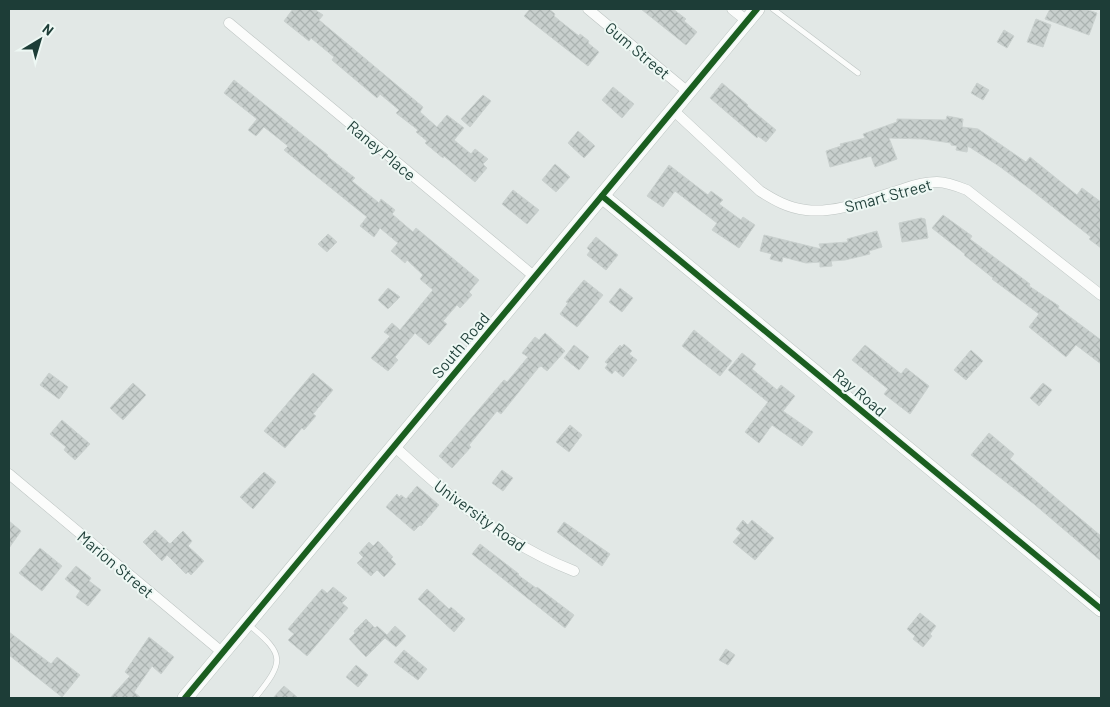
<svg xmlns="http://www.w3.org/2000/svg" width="1110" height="707" viewBox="0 0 1110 707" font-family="Barlow,sans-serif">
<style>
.building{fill:url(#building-cross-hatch);stroke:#cad1cf}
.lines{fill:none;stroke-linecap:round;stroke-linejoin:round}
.lane-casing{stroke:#bec5c3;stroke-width:6}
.street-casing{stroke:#bec5c3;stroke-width:11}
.secondary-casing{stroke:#bdc6c3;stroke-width:16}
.lane{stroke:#fbfcfb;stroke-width:5}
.street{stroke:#fbfcfb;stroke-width:10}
.secondary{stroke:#fbfcfb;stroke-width:15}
.cycleway-casing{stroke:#eef8f4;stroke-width:9}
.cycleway{stroke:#1b5e20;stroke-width:6}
.labels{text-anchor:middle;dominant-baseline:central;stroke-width:4;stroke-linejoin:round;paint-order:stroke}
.street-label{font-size:16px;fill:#1d3d37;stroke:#eef8f4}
</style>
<defs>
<pattern id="building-cross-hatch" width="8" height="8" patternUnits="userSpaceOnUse" patternTransform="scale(1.25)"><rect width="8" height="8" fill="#c8cfcd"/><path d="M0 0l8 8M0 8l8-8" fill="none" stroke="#abb3b1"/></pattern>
</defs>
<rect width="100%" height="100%" fill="#e2e8e6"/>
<g class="building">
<path d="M293 9H314L323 15 319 20 423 107 420 112 437 127 447 115 464 128 454 140 471 154 475 149 488 159 483 164 487 168 475 182 444 156 443 158 425 143 427 141 416 132 418 130 396 113 399 110 380 94 377 98 332 60 334 57 311 38 309 41 284 21Z"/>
<path d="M530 9H549L555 14 554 16 560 21 579 36 580 34 589 41 588 43 599 52 588 66 524 16Z"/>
<path d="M641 9H673L686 19 684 21 697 32 686 45Z"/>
<path d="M1050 9H1085L1097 13 1089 35 1045 19Z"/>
<path d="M1036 19 1051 25 1043 47 1027 42Z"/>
<path d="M1004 30 1014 36 1007 48 997 42Z"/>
<path d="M234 80 328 155 327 156 355 178 352 181 379 203 381 199 395 210 392 214 413 232 416 228 479 280 469 292 472 295 460 308 457 305 443 321 447 324 429 345 415 333 395 357 398 360 388 371 371 358 390 336 384 332 392 323 400 330 433 290 420 279 423 275 407 260 405 263 391 251 398 243 380 228 374 237 360 226 367 217 284 150 288 146 264 127 256 136 248 130 257 119 224 93Z"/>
<path d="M722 83 748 105 747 106 776 130 766 142 758 136 757 138 710 98Z"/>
<path d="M977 83 989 90 983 100 971 93Z"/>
<path d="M613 87 634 104 622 118 602 100Z"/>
<path d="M483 95 491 101 470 127 461 119Z"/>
<path d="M947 116 963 119 962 127 978 129 1026 162 1030 157 1077 195 1082 188 1101 202V248L1089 239 1091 237 1030 189 999 166 968 146 967 152 956 150 957 146 951 145V143L924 139 889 138 897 159 875 167 871 156 830 167 826 151 841 146 840 144 865 138 863 134 897 122V119L946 120Z"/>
<path d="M578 131 595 146 584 158 568 143Z"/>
<path d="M555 164 570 177 556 192 542 180Z"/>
<path d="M669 165 708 195 711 191 723 200 719 204 741 220 743 217 755 225 739 248 712 230 717 223 675 191 663 207 647 196Z"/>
<path d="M513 190 539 210 527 224 502 204Z"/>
<path d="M943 215 972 236 970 239 1030 284 1029 286 1059 306 1058 308 1101 340V364L1076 345 1066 357 1029 327 1039 314 992 279 993 278 964 255 965 254 932 228Z"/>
<path d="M921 218 925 219 928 238 902 242 899 223Z"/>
<path d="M877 231 882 247 869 251 870 254 845 260 831 261 832 266 820 267V262L806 263 783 257 782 262 770 259 772 254 760 251 764 235 821 249 819 244 848 242 847 239Z"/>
<path d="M328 234 337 242 327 252 318 244Z"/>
<path d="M596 237 618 255 606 270 587 255 590 251 587 248Z"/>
<path d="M584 280 603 295 577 327 560 314 568 303 566 302Z"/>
<path d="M388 288 400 297 388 309 378 300Z"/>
<path d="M620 288 633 298 622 312 609 302Z"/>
<path d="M694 330 732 361 720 376 682 346Z"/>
<path d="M545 333 565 351 547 371 541 366 539 367 501 414 497 411 469 445 471 447 452 468 439 456 504 380 507 382 528 357 522 353 535 337 539 340Z"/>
<path d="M624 344 632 351 629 354 637 360 623 377 615 370 612 374 605 368 608 364 605 362 620 345 622 347Z"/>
<path d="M574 345 589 357 579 370 564 358Z"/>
<path d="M865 345 901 374 906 368 929 386 910 414 884 394 888 389 852 360Z"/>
<path d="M971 350 983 361 966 380 954 370Z"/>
<path d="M742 353 756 364 752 369 777 390 781 385 795 396 783 411 813 432 802 446 772 425 759 443 745 432 768 402 728 370Z"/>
<path d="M49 373 68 387 59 399 40 385Z"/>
<path d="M313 373 333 390 313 414 316 416 304 430 302 428 285 448 264 431Z"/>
<path d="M133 383 146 395 123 420 110 408Z"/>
<path d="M1043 383 1052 390 1039 406 1030 398Z"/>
<path d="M62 420 90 444 75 460 64 450 66 447 50 434Z"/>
<path d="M570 425 582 435 569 452 556 442Z"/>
<path d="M989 433 1014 454 1010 459 1101 536V561L1034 504 971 455Z"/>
<path d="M502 470 513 478 503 491 492 483Z"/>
<path d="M264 472 276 482 253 509 240 497Z"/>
<path d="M417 486 439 505 421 526 420 525 414 531 386 507 397 494 399 497 401 495 406 499Z"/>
<path d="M743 520 748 525 752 520 774 538 755 560 733 542 741 533 736 529Z"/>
<path d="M9 521 21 531 9 548Z"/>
<path d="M564 522 610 554 602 566 557 532Z"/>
<path d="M155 530 170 544 183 531 192 541 188 546 204 561 191 575 188 572 186 574 167 555 162 561 143 542Z"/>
<path d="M378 541 393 557 391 559 396 564 384 577 377 570 371 576 357 563 363 557 359 553 369 542 373 546Z"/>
<path d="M480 544 519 574 518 575 536 588 537 587 574 615 565 628 472 554Z"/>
<path d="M40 548 62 566 42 591 19 573Z"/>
<path d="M76 566 91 578 89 581 101 590 88 606 76 597 80 591 65 579Z"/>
<path d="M333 587 347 598 342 603 348 608 307 656 288 640 294 634 288 629 322 589 327 593Z"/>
<path d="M427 589 449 609 451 607 465 619 454 632 418 599Z"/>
<path d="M920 613 936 626 930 634 932 636 923 647 913 639 915 636 907 629Z"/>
<path d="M366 619 375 628 377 626 387 635 395 626 406 636 396 647 385 638 366 657 349 639 355 633 354 631Z"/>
<path d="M9 632 51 664 57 657 80 675 62 697 9 655Z"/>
<path d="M149 637 174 657 161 674 152 666 134 692 141 698H110L130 676 125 672Z"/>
<path d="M726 649 735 655 728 665 719 660Z"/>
<path d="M404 650 427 669 418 680 394 662Z"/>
<path d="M356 665 368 675 358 687 346 677Z"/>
<path d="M284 686 298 698H273Z"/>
</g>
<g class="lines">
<g class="lane-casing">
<g id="lane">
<path d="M773 9 858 73"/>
<path d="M249 625C286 655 284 662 255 698"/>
</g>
</g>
<g class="street-casing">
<g id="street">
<path d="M588 9 688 92"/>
<path d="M732 9 747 21"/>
<path d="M229 23 535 277"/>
<path d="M673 110 760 191C774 200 788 208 806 210 838 214 872 198 903 189 914 185 925 182 937 182 947 182 957 186 967 190L1101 295"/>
<path d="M394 446C448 496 504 544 574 571"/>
<path d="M9 474 223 653"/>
</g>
</g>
<g class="secondary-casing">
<g id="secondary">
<path d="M602 196 1101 609"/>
<path d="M185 698 757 9"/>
</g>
</g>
<use href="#lane" class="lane"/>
<use href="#street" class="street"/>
<use href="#secondary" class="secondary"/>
<g class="cycleway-casing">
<g id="cycleway">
<path d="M602 196 1101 609"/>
<path d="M185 698 757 9"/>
</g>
</g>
<use href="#cycleway" class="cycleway"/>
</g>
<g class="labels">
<g class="street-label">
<text transform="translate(638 50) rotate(40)">Gum Street</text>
<text transform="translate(382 150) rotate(40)">Raney Place</text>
<text transform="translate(888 195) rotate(-15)">Smart Street</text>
<text transform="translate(460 345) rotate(-50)">South Road</text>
<text transform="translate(860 392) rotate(40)">Ray Road</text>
<text transform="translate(480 515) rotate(36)">University Road</text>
<text transform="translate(116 564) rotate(40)">Marion Street</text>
</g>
</g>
<rect width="1110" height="707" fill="none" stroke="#1d3d37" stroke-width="20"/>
<g transform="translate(40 40) rotate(38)" stroke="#eef8f4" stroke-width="4" paint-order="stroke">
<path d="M0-4L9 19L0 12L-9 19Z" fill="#1d3d37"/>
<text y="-8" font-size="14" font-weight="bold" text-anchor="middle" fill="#1d3d37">N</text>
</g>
</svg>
